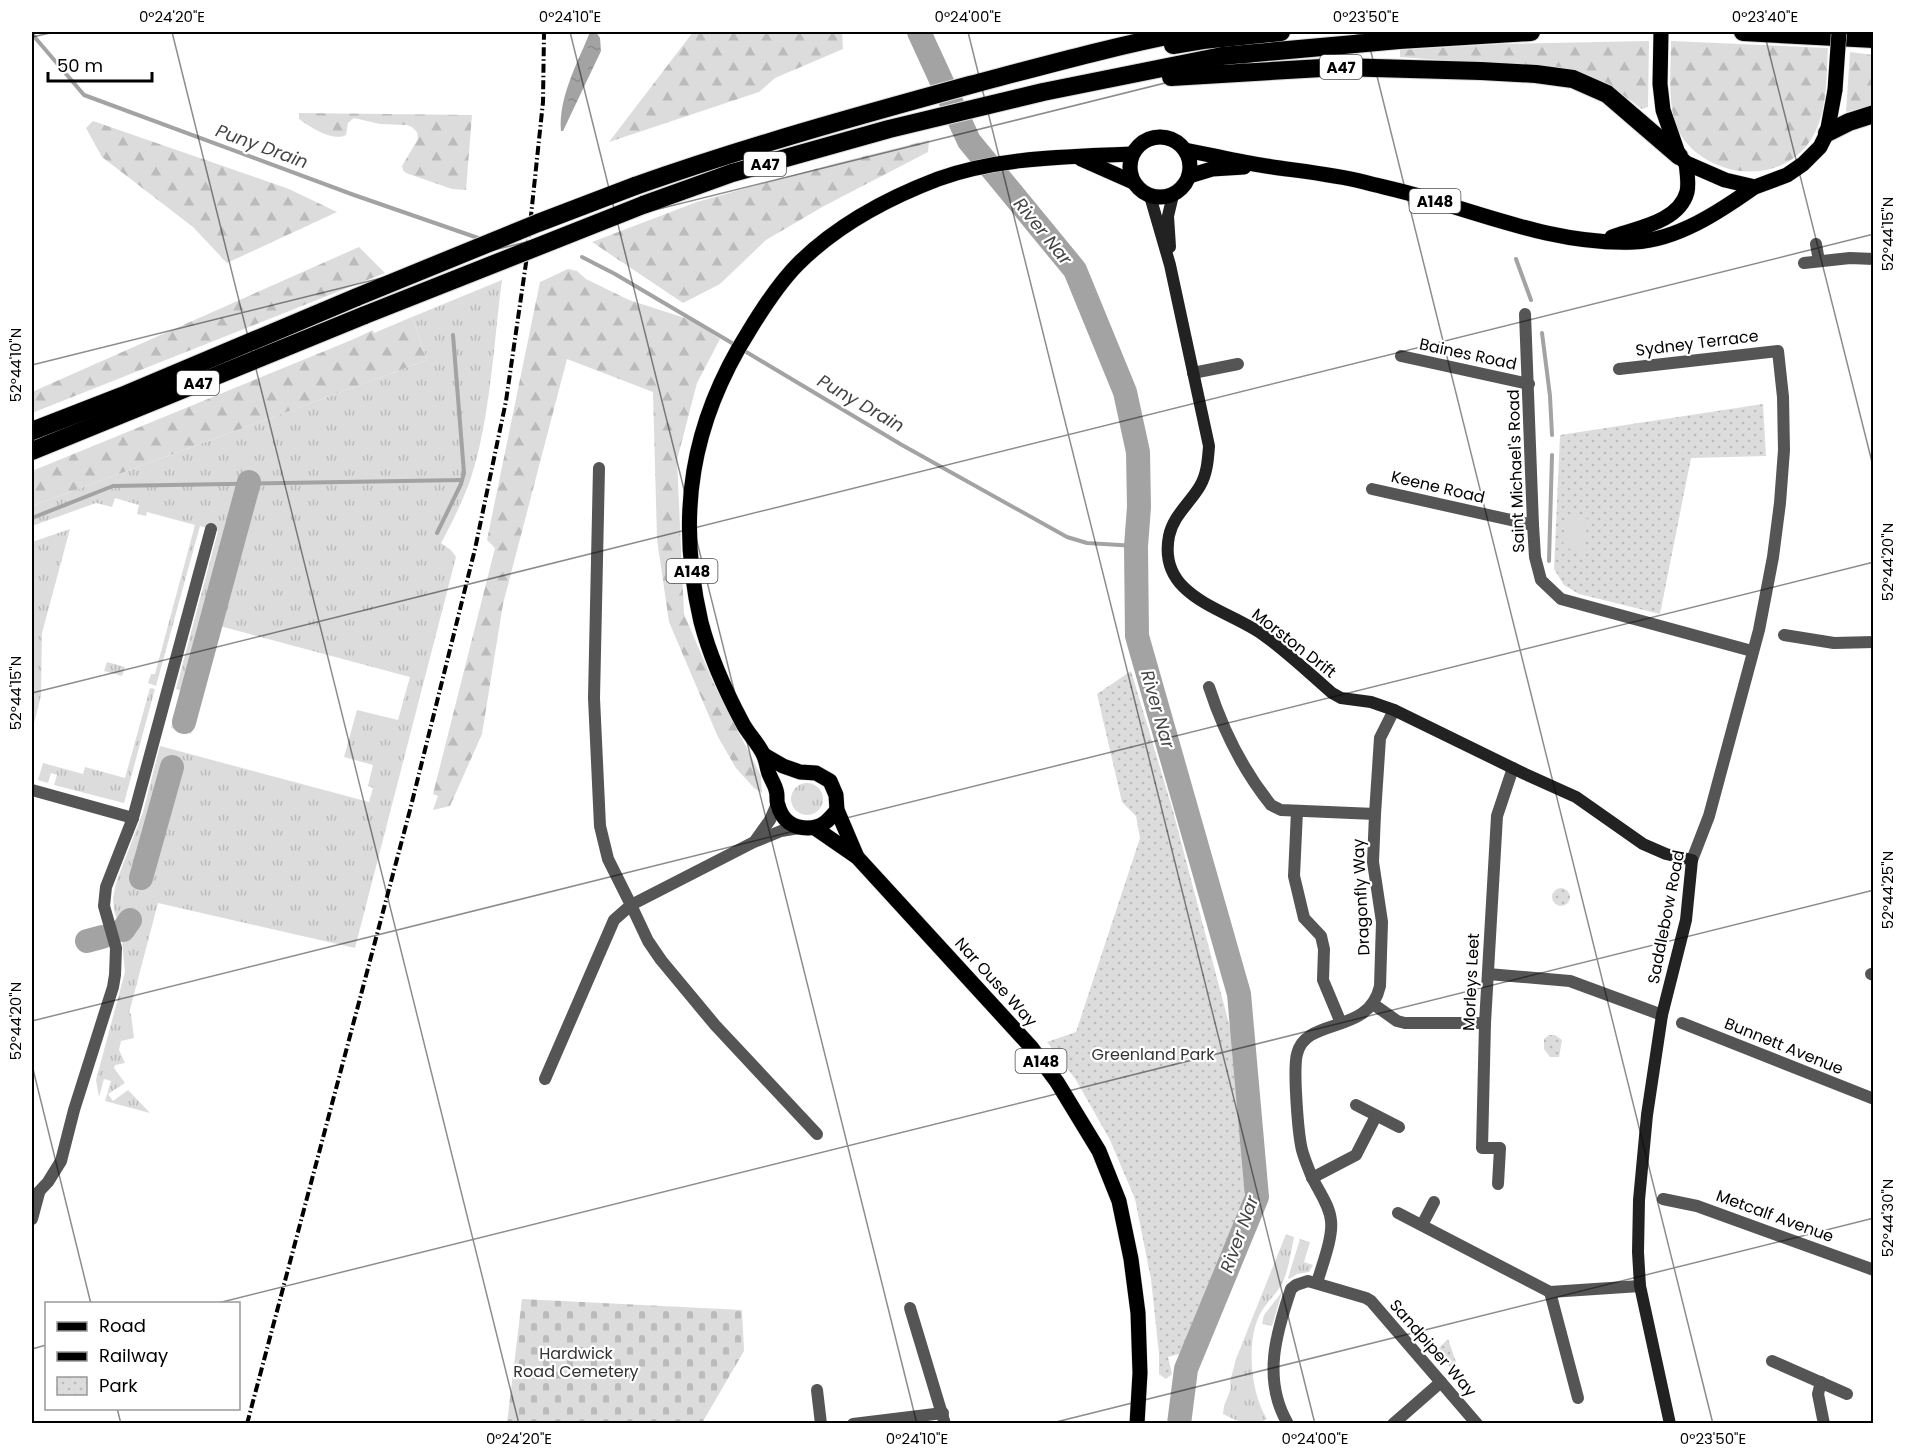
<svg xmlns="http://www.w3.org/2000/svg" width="1905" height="1455" viewBox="0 0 1905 1455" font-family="Poppins,sans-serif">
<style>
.grass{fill:url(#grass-tufts)}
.forest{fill:url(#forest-firs)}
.cemetery{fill:url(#cemetery-stones)}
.park{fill:url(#park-dots)}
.pitch{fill:#dcdcdc}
.water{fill:url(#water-ripples)}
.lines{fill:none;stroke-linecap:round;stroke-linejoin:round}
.stream{stroke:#a3a3a3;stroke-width:4}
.river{stroke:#a3a3a3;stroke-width:24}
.primary-casing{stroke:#dbdbdb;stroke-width:16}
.highway-casing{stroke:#dbdbdb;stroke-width:20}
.street{stroke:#555;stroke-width:12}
.secondary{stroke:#222;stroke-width:12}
.primary{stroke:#000;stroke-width:15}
.highway{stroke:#000;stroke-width:18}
.rail{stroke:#000;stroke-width:4;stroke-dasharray:9 3 1.5 3;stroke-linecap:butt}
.primary-bridge-casing{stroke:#dbdbdb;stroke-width:16;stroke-linecap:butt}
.highway-bridge-casing{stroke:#dbdbdb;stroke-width:20;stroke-linecap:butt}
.primary-bridge{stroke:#000;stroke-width:15}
.highway-bridge{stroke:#000;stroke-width:18}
.ticks{fill:none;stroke:#000;stroke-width:1.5;stroke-opacity:0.45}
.labels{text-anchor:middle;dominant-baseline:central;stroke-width:4.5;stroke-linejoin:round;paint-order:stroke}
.shield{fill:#fff;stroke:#4c4c4c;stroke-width:1.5}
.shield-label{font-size:15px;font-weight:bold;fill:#000}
.street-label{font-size:16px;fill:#000;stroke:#fff}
.park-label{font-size:16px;fill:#333;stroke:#fff}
.water-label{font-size:18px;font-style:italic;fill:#444;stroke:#fff}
.neatline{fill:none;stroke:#000;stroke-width:2}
.ticks-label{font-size:15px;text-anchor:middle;fill:#000}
</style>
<defs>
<pattern id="grass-tufts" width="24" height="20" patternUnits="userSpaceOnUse" patternTransform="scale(1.5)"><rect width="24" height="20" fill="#dcdcdc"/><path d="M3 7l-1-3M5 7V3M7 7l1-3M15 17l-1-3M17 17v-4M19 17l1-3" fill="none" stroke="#bbb"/></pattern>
<pattern id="forest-firs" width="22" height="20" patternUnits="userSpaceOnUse" patternTransform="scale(1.5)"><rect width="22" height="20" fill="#dcdcdc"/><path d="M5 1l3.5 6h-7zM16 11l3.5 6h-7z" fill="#bbb"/></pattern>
<pattern id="cemetery-stones" width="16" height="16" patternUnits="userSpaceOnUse" patternTransform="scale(1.5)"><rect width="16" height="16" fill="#dcdcdc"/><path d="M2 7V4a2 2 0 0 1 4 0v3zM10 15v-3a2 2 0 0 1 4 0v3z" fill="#bbb"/></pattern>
<pattern id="park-dots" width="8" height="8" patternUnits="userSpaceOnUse" patternTransform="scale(1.5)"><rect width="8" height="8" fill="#dcdcdc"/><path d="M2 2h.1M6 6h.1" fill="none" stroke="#bbb" stroke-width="1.8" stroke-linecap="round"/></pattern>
<pattern id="water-ripples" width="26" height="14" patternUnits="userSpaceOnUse" patternTransform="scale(1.5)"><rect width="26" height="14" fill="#a3a3a3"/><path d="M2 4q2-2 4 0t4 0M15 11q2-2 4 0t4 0" fill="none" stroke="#8b8b8b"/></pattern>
</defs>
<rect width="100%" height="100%" fill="#fff"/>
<g class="grass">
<path d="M502 280C493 347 491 417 470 481 462 502 452 523 441 543L451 550 456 557 355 948 158 903 129 1013 131 1014 134 1038 121 1041 119 1050 125 1063 115 1065 114 1068 125 1083 108 1094 113 1101 128 1090 150 1113 105 1101 111 1081 104 1079 99 1097 96 1080 125 972 121 931 114 910 113 898 116 883 143 812 160 746 369 802 373 788 368 786 373 765 344 757 357 710 398 720 410 677 220 626 191 734 171 728 182 691 176 689 218 531 200 526 156 686 148 683 151 674H155L195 525 147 512 146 516 137 514 139 505 115 498 112 507 96 503 32 526V506L427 360 412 317Z"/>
<path d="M70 529 42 633 41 696 32 731V542Z"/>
<path d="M107 662 125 667 122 676 104 671Z"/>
<path d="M150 688 155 689 124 803 54 785 57 775 51 773 48 783 38 780 43 763 83 774 85 767 125 778Z"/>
<circle cx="807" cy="799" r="16"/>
<path d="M1286 1234 1294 1237C1291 1251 1289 1268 1283 1282 1277 1294 1265 1303 1259 1316 1246 1344 1251 1394 1267 1419 1250 1427 1238 1422 1223 1414L1224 1406 1231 1388 1230 1382 1236 1359Z"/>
<path d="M1300 1239 1310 1242 1304 1262 1313 1265 1309 1272 1297 1274 1289 1279 1288 1278Z"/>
<path d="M1282 1292 1272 1326 1262 1324 1264 1315Z"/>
</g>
<g class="forest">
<path d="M693 32H842L843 49 775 78 759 92 609 142Z"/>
<path d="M1649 41 1648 107 1642 109 1614 88 1591 77 1564 69 1400 57V50L1500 44Z"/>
<path d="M1671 41 1828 48C1826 78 1828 115 1810 141 1784 179 1731 180 1697 153 1689 147 1681 137 1677 128 1667 102 1671 69 1671 41Z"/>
<path d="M1850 52 1873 55V105L1846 112Z"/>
<path d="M299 113 472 115 466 190 452 189 406 173 403 170 402 166 418 139 417 132 412 127 407 125 380 124 354 118 348 123 346 135C333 142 310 127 299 119Z"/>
<path d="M93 121 289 189 337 212 227 263 193 227 102 157 86 128Z"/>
<path d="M929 140 928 152 824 206 766 240 720 284 683 303 592 242 697 202 833 164Z"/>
<path d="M359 247 385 273 32 413V392Z"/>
<path d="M568 269 577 271 586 279 629 300 691 320 720 339 697 383 677 460 684 614 714 684 761 776 762 793 754 788 736 768 718 737 669 622 657 539 653 392 567 359 503 604 482 734 450 806 433 810 438 796 433 794 495 548 487 540 540 282Z"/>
<path d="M412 317 427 360 32 506V471L354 339 373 330 374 333Z"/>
</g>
<path class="cemetery" d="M522 1299 742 1310 744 1351 702 1423H507Z"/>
<g class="park">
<path d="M1763 404 1766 456 1691 458 1660 614 1579 594 1564 585 1554 569 1560 435Z"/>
<path d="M1131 671 1173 811 1233 1039 1246 1183 1242 1211 1186 1352 1168 1357 1172 1374 1166 1379 1159 1374V1354L1151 1279 1135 1199 1110 1140 1076 1080 1047 1042 1076 1032 1140 838 1136 816 1122 802 1097 694Z"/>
<circle cx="1561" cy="897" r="9"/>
<path d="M1549 1035H1555L1562 1040 1559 1057H1550L1544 1049V1039Z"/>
<path d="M1448 1339 1463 1382 1436 1351Z"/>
</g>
<path class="pitch" d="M1565 515 1588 519 1584 551 1563 548Z"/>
<path class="water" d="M590 32H596L600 38 601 51 563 131H561C558 98 578 62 590 32Z"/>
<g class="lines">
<g class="stream">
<path d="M32 34 84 95 354 195 481 239"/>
<path d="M582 257 615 274 737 346"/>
<path d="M1516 259 1531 300"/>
<path d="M1542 333 1550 396 1552 435"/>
<path d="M743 350 902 445 1067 537 1087 543 1136 546"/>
<path d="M32 518 113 486 462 480"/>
<path d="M437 533 461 484 464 473 453 335"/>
<path d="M1549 561 1552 455"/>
</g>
<g class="river">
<path d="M919 32 969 141 1075 270 1125 392 1138 452 1139 507 1136 546 1137 636 1239 994 1257 1197 1186 1369 1179 1424"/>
<path d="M184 722 249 482"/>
<path d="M141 878 172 767"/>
<path d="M123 930 130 920"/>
<path d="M87 941 102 937"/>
</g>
<g class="primary-casing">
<g id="primary">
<path d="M1661 32 1660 84 1663 110 1679 156 1686 163 1725 180 1755 187 1787 175 1803 164 1820 147 1827 133 1835 90"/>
<circle cx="1160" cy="167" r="30"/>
<path d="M1185 150C1212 155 1239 162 1266 166 1299 171 1332 174 1364 182 1383 187 1403 191 1422 197 1491 217 1561 245 1634 242 1677 240 1719 212 1753 188"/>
<path d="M1081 159 1133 182"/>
<path d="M1189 176 1212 169 1244 167"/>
<path d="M1612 237C1637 228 1679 222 1687 192 1689 183 1687 172 1686 163"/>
<path d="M764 755 783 766 800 772 816 773 830 781 836 795 837 810 857 857"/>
<path d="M837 810C829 820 822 828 808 828 793 828 782 821 778 805 776 801 778 795 776 790 775 785 772 781 770 776 767 770 767 763 764 756 759 744 748 734 742 722 725 690 710 657 701 622 676 515 691 423 749 331 763 308 779 283 798 264 836 226 888 198 938 179 999 157 1067 157 1131 154"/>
<path d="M815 828 857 857 1031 1047 1057 1082 1099 1151 1119 1201 1131 1259 1138 1313 1140 1373 1137 1424"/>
</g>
</g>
<g class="highway-casing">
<g id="highway">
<path d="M1743 32 1874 39"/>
<path d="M1173 45 1203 40 1281 32"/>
<path d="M1171 77 1339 67 1481 71 1536 74 1573 79 1607 94 1679 156"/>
<path d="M1827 133 1849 122 1874 114"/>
<path d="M635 186C745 147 857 116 970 85 1042 66 1114 46 1187 32"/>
<path d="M643 205 732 173 889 129 1043 92 1222 56 1399 40 1531 32"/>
<path d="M32 431 122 396 357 297"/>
<path d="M32 451 365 315"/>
</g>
</g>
<g class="street">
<path d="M1816 244 1819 261"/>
<path d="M1804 263 1850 258 1874 259"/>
<path d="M1525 314 1533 525 1535 557 1541 580 1561 599 1752 651"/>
<path d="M1401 356 1529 384"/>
<path d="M1619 369 1778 351 1783 397 1784 450 1780 503 1773 557 1759 630 1709 816 1692 860"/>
<path d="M1193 373 1238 364"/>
<path d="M1372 489 1533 525"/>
<path d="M1784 635 1834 643 1874 642"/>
<path d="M1209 687C1223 730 1242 769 1271 805L1281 810 1375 814"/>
<path d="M32 790 133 818 106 887 104 906 116 948 115 975 113 987 74 1110 61 1161 48 1182 32 1199"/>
<path d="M1297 811 1294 876 1304 918 1321 936 1324 949 1323 980 1341 1023"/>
<path d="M133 818 211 529"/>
<path d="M799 828 781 831 754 842 631 905 648 941 661 960 715 1025 817 1134"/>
<path d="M755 841 770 820 777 804"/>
<path d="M1488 974 1570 981 1662 1015"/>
<path d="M1871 974 1874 975"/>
<path d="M1373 1004 1397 1021 1405 1023H1485"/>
<path d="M1682 1023 1874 1099"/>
<path d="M545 1079 614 920 631 905 608 859 600 826 594 698 599 468"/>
<path d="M1356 1105 1399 1127"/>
<path d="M1312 1178 1356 1155 1376 1116"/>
<path d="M1498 1184 1500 1148H1482L1485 1023 1497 816 1513 768"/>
<path d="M1663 1199 1697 1206 1874 1270"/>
<path d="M1398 1213 1550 1292 1640 1286"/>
<path d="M32 1219 39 1193"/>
<path d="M1422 1225 1434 1202"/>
<path d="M1317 1283C1322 1265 1333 1238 1331 1221 1330 1205 1317 1189 1311 1175 1308 1167 1304 1158 1302 1150 1298 1134 1293 1069 1297 1054 1306 1016 1369 1036 1380 986L1382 922 1373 862 1375 814 1380 738 1394 710"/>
<path d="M1550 1292 1578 1398"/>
<path d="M910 1308 945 1424"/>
<path d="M1772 1361 1847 1394"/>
<path d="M1821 1382 1818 1394 1824 1424"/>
<path d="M817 1390 821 1424"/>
<path d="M853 1424 943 1413"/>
<path d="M1288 1424C1262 1380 1276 1333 1291 1289L1296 1285 1308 1281 1366 1298 1371 1301 1477 1424"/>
<path d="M1393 1424 1441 1382"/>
</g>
<g class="secondary">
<path d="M1150 196 1170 265 1209 446C1208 460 1207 474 1200 486 1190 503 1173 516 1169 536 1157 597 1225 608 1262 634 1286 651 1309 673 1332 693L1341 698 1371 702 1394 710 1525 774 1576 797 1643 844 1666 854 1692 860 1686 920 1662 1015 1647 1115 1639 1200 1638 1252 1640 1286 1670 1424"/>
<path d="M1170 247 1168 216 1173 195"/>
</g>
<use href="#primary" class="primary"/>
<use href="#highway" class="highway"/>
<path class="rail" d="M247 1424 410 810 475 549 506 401 526 263 543 102 544 32"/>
<g class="primary-bridge-casing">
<path id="primary-bridge" d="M1835 90 1839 32"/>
</g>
<g class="highway-bridge-casing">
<g id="highway-bridge">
<path d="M357 297 538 223 635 186"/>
<path d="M365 315 643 205"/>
</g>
</g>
<use href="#primary-bridge" class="primary-bridge"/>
<use href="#highway-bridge" class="highway-bridge"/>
</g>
<path class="ticks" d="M172 32 519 1424M570 32 917 1424M968 32 1315 1424M1366 32 1713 1424M1764 32 1874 470M32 37 55 32M32 365 1370 32M32 693 1874 234M32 1021 1874 562M32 1065 91 1304M214 1304 1874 890M32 1349 46 1345M117 1408 121 1424M1048 1424 1874 1218"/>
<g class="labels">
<g class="shield">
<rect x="1320" y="55" width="42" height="24" rx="4.5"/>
<rect x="744" y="152" width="42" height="24" rx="4.5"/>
<rect x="1409.5" y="189" width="51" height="24" rx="4.5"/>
<rect x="177" y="371" width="42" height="24" rx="4.5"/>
<rect x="666.5" y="559" width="51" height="24" rx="4.5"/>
<rect x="1015.5" y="1049" width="51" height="24" rx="4.5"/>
</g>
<g class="shield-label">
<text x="1341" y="67">A47</text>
<text x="765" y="164">A47</text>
<text x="1435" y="201">A148</text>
<text x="198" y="383">A47</text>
<text x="692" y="571">A148</text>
<text x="1041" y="1061">A148</text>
</g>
<g class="street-label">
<text transform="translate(1697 343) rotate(-7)">Sydney Terrace</text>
<text transform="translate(1468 354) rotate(12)">Baines Road</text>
<text transform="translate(1516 471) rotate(-92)">Saint Michael's Road</text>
<text transform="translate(1438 487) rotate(13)">Keene Road</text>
<text transform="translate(1294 643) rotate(38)">Morston Drift</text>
<text transform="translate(1361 897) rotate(-93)">Dragonfly Way</text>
<text transform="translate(1666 917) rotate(-79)">Saddlebow Road</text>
<text transform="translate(996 982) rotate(48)">Nar Ouse Way</text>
<text transform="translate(1471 982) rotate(-87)">Morleys Leet</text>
<text transform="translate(1784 1046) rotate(22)">Bunnett Avenue</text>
<text transform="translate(1775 1216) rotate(20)">Metcalf Avenue</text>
<text transform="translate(1433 1348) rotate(49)">Sandpiper Way</text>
</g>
<g class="park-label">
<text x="1153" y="1054">Greenland Park</text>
<text x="576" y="1353">Hardwick<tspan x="576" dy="18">Road Cemetery</tspan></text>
</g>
<g class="water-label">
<text transform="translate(262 146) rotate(20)">Puny Drain</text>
<text transform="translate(1043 231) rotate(51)">River Nar</text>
<text transform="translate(861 403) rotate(30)">Puny Drain</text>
<text transform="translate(1158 709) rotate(74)">River Nar</text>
<text transform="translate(1239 1234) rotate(-70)">River Nar</text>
</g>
</g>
<rect width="1905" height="1455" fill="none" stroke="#ffffff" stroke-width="66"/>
<rect x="45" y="1302" width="195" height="108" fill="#ffffff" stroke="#999999" stroke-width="1.5"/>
<rect x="57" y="1322" width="30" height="9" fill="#000000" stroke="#999999" stroke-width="1.5"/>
<text x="99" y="1332" font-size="18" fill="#000000">Road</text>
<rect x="57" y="1352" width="30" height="9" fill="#000000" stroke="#999999" stroke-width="1.5"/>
<text x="99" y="1362" font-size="18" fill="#000000">Railway</text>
<rect x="57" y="1377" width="30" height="18" fill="url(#park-dots)" stroke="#999999" stroke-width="1.5"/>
<text x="99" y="1392" font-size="18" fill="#000000">Park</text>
<path d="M48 72v9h104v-9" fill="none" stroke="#000000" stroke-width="3"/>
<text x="57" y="72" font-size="18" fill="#000000" stroke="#ffffff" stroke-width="4.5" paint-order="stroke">50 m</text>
<rect x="33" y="33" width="1839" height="1389" class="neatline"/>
<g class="ticks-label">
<text x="172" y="22">0°24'20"E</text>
<text x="570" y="22">0°24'10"E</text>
<text x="968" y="22">0°24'00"E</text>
<text x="1366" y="22">0°23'50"E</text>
<text x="1765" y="22">0°23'40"E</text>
<text transform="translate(1888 234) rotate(-90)" y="5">52°44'15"N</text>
<text transform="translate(16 365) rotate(-90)" y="5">52°44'10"N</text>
<text transform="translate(1888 562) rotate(-90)" y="5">52°44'20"N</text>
<text transform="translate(16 693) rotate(-90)" y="5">52°44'15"N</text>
<text transform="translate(1888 890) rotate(-90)" y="5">52°44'25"N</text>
<text transform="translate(16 1021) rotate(-90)" y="5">52°44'20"N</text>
<text transform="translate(1888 1218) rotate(-90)" y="5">52°44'30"N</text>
<text x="519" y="1444">0°24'20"E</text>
<text x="917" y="1444">0°24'10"E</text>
<text x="1315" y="1444">0°24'00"E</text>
<text x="1713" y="1444">0°23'50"E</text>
</g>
</svg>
